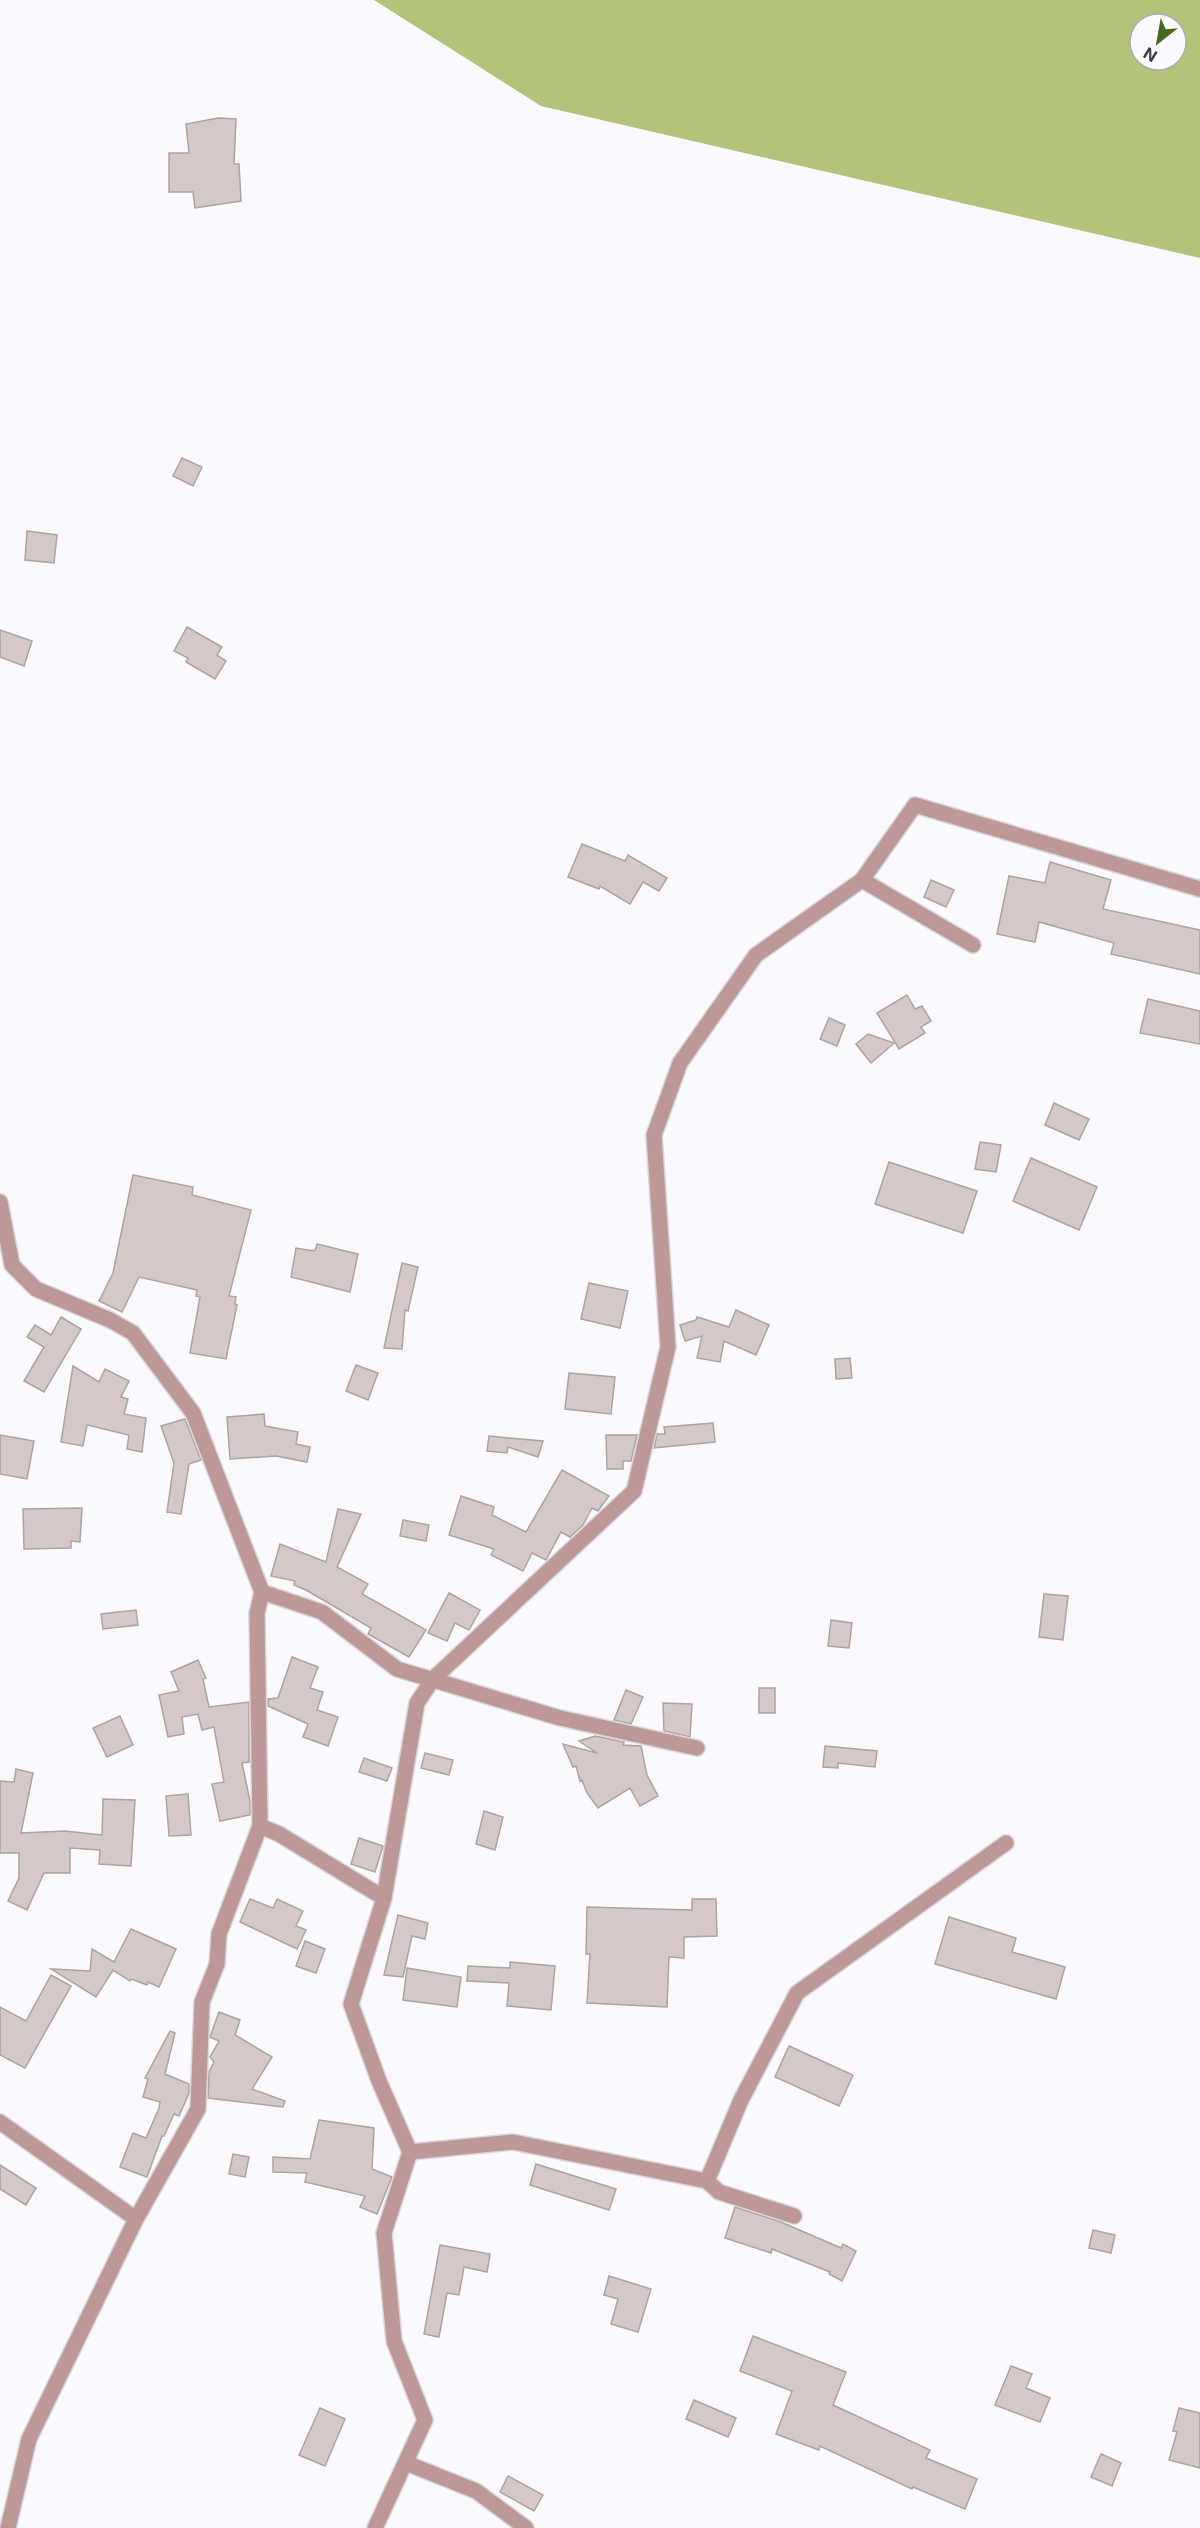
<svg xmlns="http://www.w3.org/2000/svg" width="1200" height="2528" viewBox="0 0 1200 2528" font-family="Inter,sans-serif">
<style>
.forest{fill:#b2c37c;fill-rule:evenodd}
.building{fill:#d4c9c6;stroke:#ada3a0;stroke-width:1.5}
.lines{fill:none;stroke-linecap:round;stroke-linejoin:round}
.minor-casing{stroke:#d9d6db;stroke-width:18}
.minor{stroke:#bc9996;stroke-width:15}
</style>
<rect width="100%" height="100%" fill="#fcf9fe"/>
<path class="forest" d="M374 0H1200V258L541 106ZM1140 24H1176V60H1140Z"/>
<g class="building">
<path d="M218 118 236 119 234 164H239L241 201 195 208 193 192H169V153H189L186 124Z"/>
<path d="M182 458 202 467 193 486 173 476Z"/>
<path d="M27 531 57 535 54 563 25 560Z"/>
<path d="M187 627 222 647 217 655 226 661 215 679 186 662 188 658 174 651Z"/>
<path d="M0 630 32 641 24 666 0 657Z"/>
<path d="M582 844 625 861 628 855 667 878 659 891 643 882 630 904 600 886 599 889 568 877Z"/>
<path d="M1050 862 1111 880 1103 909 1200 930V974L1111 954 1114 943 1039 922 1035 942 997 934 1009 876 1045 883Z"/>
<path d="M931 880 954 890 946 907 924 897Z"/>
<path d="M907 995 915 1009 922 1006 931 1021 921 1027 925 1033 899 1049 877 1013Z"/>
<path d="M1148 999 1200 1011V1044L1140 1033Z"/>
<path d="M829 1018 845 1025 837 1046 820 1039Z"/>
<path d="M868 1034 894 1043 871 1063 856 1044Z"/>
<path d="M1054 1103 1089 1119 1079 1140 1045 1125Z"/>
<path d="M980 1142 1001 1145 996 1172 975 1169Z"/>
<path d="M1031 1158 1097 1187 1079 1230 1013 1201Z"/>
<path d="M889 1162 977 1191 963 1233 875 1204Z"/>
<path d="M133 1175 193 1187 192 1195 251 1210 229 1296 236 1297 235 1304 237 1305 226 1359 190 1353 200 1297 196 1296 197 1290 139 1277 122 1312 99 1301 113 1273Z"/>
<path d="M317 1244 358 1254 350 1292 291 1277 296 1248 315 1251Z"/>
<path d="M402 1263 418 1267 408 1311 405 1310 402 1349 384 1348Z"/>
<path d="M589 1283 628 1291 620 1328 581 1319Z"/>
<path d="M736 1310 769 1325 756 1355 724 1341 720 1362 697 1358 702 1336 685 1341 680 1325 696 1320 697 1317 729 1327Z"/>
<path d="M61 1317 81 1329 44 1392 24 1381 44 1347 27 1337 35 1325 51 1335Z"/>
<path d="M850 1358 852 1378 836 1379 835 1359Z"/>
<path d="M356 1365 378 1373 368 1400 346 1391Z"/>
<path d="M73 1366 99 1382 105 1369 129 1381 121 1397 128 1399 124 1414 146 1418 142 1452 127 1449 129 1435 87 1425 83 1446 61 1442Z"/>
<path d="M569 1373 615 1377 611 1414 565 1409Z"/>
<path d="M264 1414 265 1426 298 1432 296 1444 310 1447 307 1462 276 1456 230 1459 227 1417Z"/>
<path d="M185 1419 201 1460 189 1464 181 1514 167 1512 174 1463 161 1426Z"/>
<path d="M713 1423 715 1442 654 1448 657 1434H665L664 1427Z"/>
<path d="M0 1435 34 1441 27 1479 0 1474Z"/>
<path d="M606 1435H637L631 1461H623V1469H607Z"/>
<path d="M489 1436 509 1438 543 1441 538 1457 508 1447 507 1453 487 1451Z"/>
<path d="M562 1470 609 1496 598 1511 592 1508 583 1525 570 1537 561 1532 546 1560 532 1553 523 1571 491 1555 494 1549 449 1535 461 1496 494 1507 492 1515 526 1532Z"/>
<path d="M82 1508 80 1542 71 1541V1548L24 1549 23 1509Z"/>
<path d="M338 1509 361 1514 337 1567 368 1584 362 1594 426 1630 409 1657 368 1634 371 1628 306 1590 294 1585 295 1581 271 1576 280 1544 326 1562Z"/>
<path d="M403 1520 429 1525 426 1541 400 1536Z"/>
<path d="M449 1593 480 1610 469 1630 455 1623 447 1641 428 1633Z"/>
<path d="M1044 1594 1068 1596 1063 1640 1039 1637Z"/>
<path d="M136 1610 138 1625 103 1629 101 1614Z"/>
<path d="M831 1620 852 1623 849 1648 828 1646Z"/>
<path d="M292 1657 318 1667 310 1688 323 1692 317 1710 338 1717 328 1746 303 1737 308 1724 268 1706V1699L278 1698Z"/>
<path d="M198 1660 206 1678 203 1679 209 1707 249 1702V1762L242 1763 250 1801V1815L220 1821 212 1784 224 1782 214 1727 202 1730 198 1714 182 1717 184 1734 168 1737 159 1695 179 1691 171 1672Z"/>
<rect x="759" y="1688" width="16" height="25"/>
<path d="M626 1690 643 1697 631 1724 614 1720Z"/>
<path d="M663 1703 692 1704 690 1737 664 1731Z"/>
<path d="M120 1716 133 1745 107 1757 93 1728Z"/>
<path d="M595 1736 624 1742 623 1745 641 1746 647 1775 658 1796 640 1806 630 1788 598 1808 587 1793 582 1780 580 1781 576 1766 573 1767 563 1744 597 1753 579 1741Z"/>
<path d="M825 1746 877 1751 875 1767 838 1763V1768L823 1767Z"/>
<path d="M425 1753 453 1760 449 1775 421 1768Z"/>
<path d="M364 1758 392 1768 387 1781 359 1772Z"/>
<path d="M16 1769 33 1773 21 1833 65 1831 102 1835 103 1799 135 1800 131 1866 99 1864 100 1850 70 1848V1873H44L27 1910 8 1901 19 1878V1853H0V1781L14 1782Z"/>
<path d="M188 1794 191 1835 169 1836 166 1796Z"/>
<path d="M484 1811 503 1817 495 1850 476 1844Z"/>
<path d="M359 1838 383 1846 375 1872 351 1864Z"/>
<path d="M250 1899 273 1908 277 1899 303 1911 296 1926 306 1930 297 1949 240 1922Z"/>
<path d="M692 1899H716L717 1936 684 1937V1958L669 1957 667 2007 587 2003 590 1954H586L587 1907 692 1910Z"/>
<path d="M398 1915 428 1923 425 1939 412 1936 403 1977 384 1975Z"/>
<path d="M949 1917 1016 1938 1012 1952 1065 1967 1056 1999 935 1964Z"/>
<path d="M131 1929 176 1949 159 1987 148 1982 147 1985 131 1979 130 1981 113 1970 96 1997 51 1969 90 1971 92 1949 114 1962Z"/>
<path d="M305 1941 325 1949 316 1973 296 1966Z"/>
<path d="M510 1962 555 1966 551 2010 507 2006 509 1983 467 1981 468 1966 510 1968Z"/>
<path d="M407 1968 461 1977 457 2007 403 2000Z"/>
<path d="M51 1975 71 1986 25 2068 0 2055V2007L26 2021Z"/>
<path d="M219 2012 240 2020 235 2035 272 2057 252 2089 285 2101 283 2107 208 2098 209 2072 214 2062 210 2057 219 2041 210 2037Z"/>
<path d="M170 2031 175 2033 165 2074 189 2084V2093L179 2116 174 2114 164 2136H162L147 2177 120 2167 133 2133 146 2138 159 2108 160 2102 143 2097 148 2079 145 2078Z"/>
<path d="M789 2046 853 2075 839 2106 775 2077Z"/>
<path d="M319 2120 374 2128 372 2169 392 2177 377 2214 360 2207 365 2196 305 2182 307 2173 273 2172V2157L310 2159Z"/>
<path d="M233 2154 249 2157 245 2177 229 2174Z"/>
<path d="M536 2164 616 2189 609 2210 530 2185Z"/>
<path d="M0 2165 36 2188 26 2205 0 2189Z"/>
<path d="M735 2207 781 2222 841 2248 843 2244 856 2251 842 2281 829 2274 830 2272 772 2249 771 2253 725 2238Z"/>
<path d="M1093 2230 1115 2235 1111 2253 1089 2248Z"/>
<path d="M440 2245 490 2254 487 2272 464 2267 459 2295 447 2293 439 2337 424 2334Z"/>
<path d="M609 2276 651 2289 638 2332 611 2324 618 2299 604 2295Z"/>
<path d="M753 2336 846 2372 833 2405 930 2450 926 2458 977 2479 965 2509 913 2487 912 2489 820 2446 819 2450 776 2434 792 2391 740 2371Z"/>
<path d="M1011 2366 1032 2374 1026 2388 1050 2398 1040 2422 995 2405Z"/>
<path d="M694 2400 736 2418 728 2437 686 2419Z"/>
<path d="M320 2408 345 2419 325 2466 299 2455Z"/>
<path d="M1179 2408 1200 2413V2468L1169 2460 1177 2432 1173 2431Z"/>
<path d="M1101 2454 1121 2463 1112 2486 1091 2477Z"/>
<path d="M508 2476 543 2495 534 2511 500 2492Z"/>
</g>
<g class="lines">
<g class="minor-casing">
<g id="minor">
<path d="M862 880 973 945"/>
<path d="M0 1202 12 1265 36 1289 110 1320 133 1333 193 1413 262 1592 257 1613 260 1826 219 1934 217 1964 202 2002 198 2109 136 2219 29 2439 8 2528"/>
<path d="M262 1592 322 1612 397 1669 560 1718 697 1748"/>
<path d="M260 1826 279 1834 384 1898"/>
<path d="M0 2122 136 2219"/>
<path d="M410 2152 513 2142 707 2181 719 2192 794 2216"/>
<path d="M707 2181 741 2100 797 1993 1006 1843"/>
<path d="M406 2463 476 2491 526 2528"/>
<path d="M375 2528 425 2420 394 2341 384 2233 410 2152 379 2081 351 2004 384 1898 417 1703 433 1679 634 1491 668 1347 654 1135 680 1063 756 955 862 880 915 805 1200 889"/>
</g>
</g>
<use href="#minor" class="minor"/>
</g>
<g transform="translate(1158 42) rotate(211)"><circle r="28" fill="#fcf9fe" stroke="#afacb1" stroke-width="1.5"/>
<path d="M0-4.5L10 22L0 15L-10 22Z" fill="#45671e"/>
<text y="-9" font-size="16" font-weight="bold" text-anchor="middle" fill="#3b393d">N</text>
</g>
</svg>
